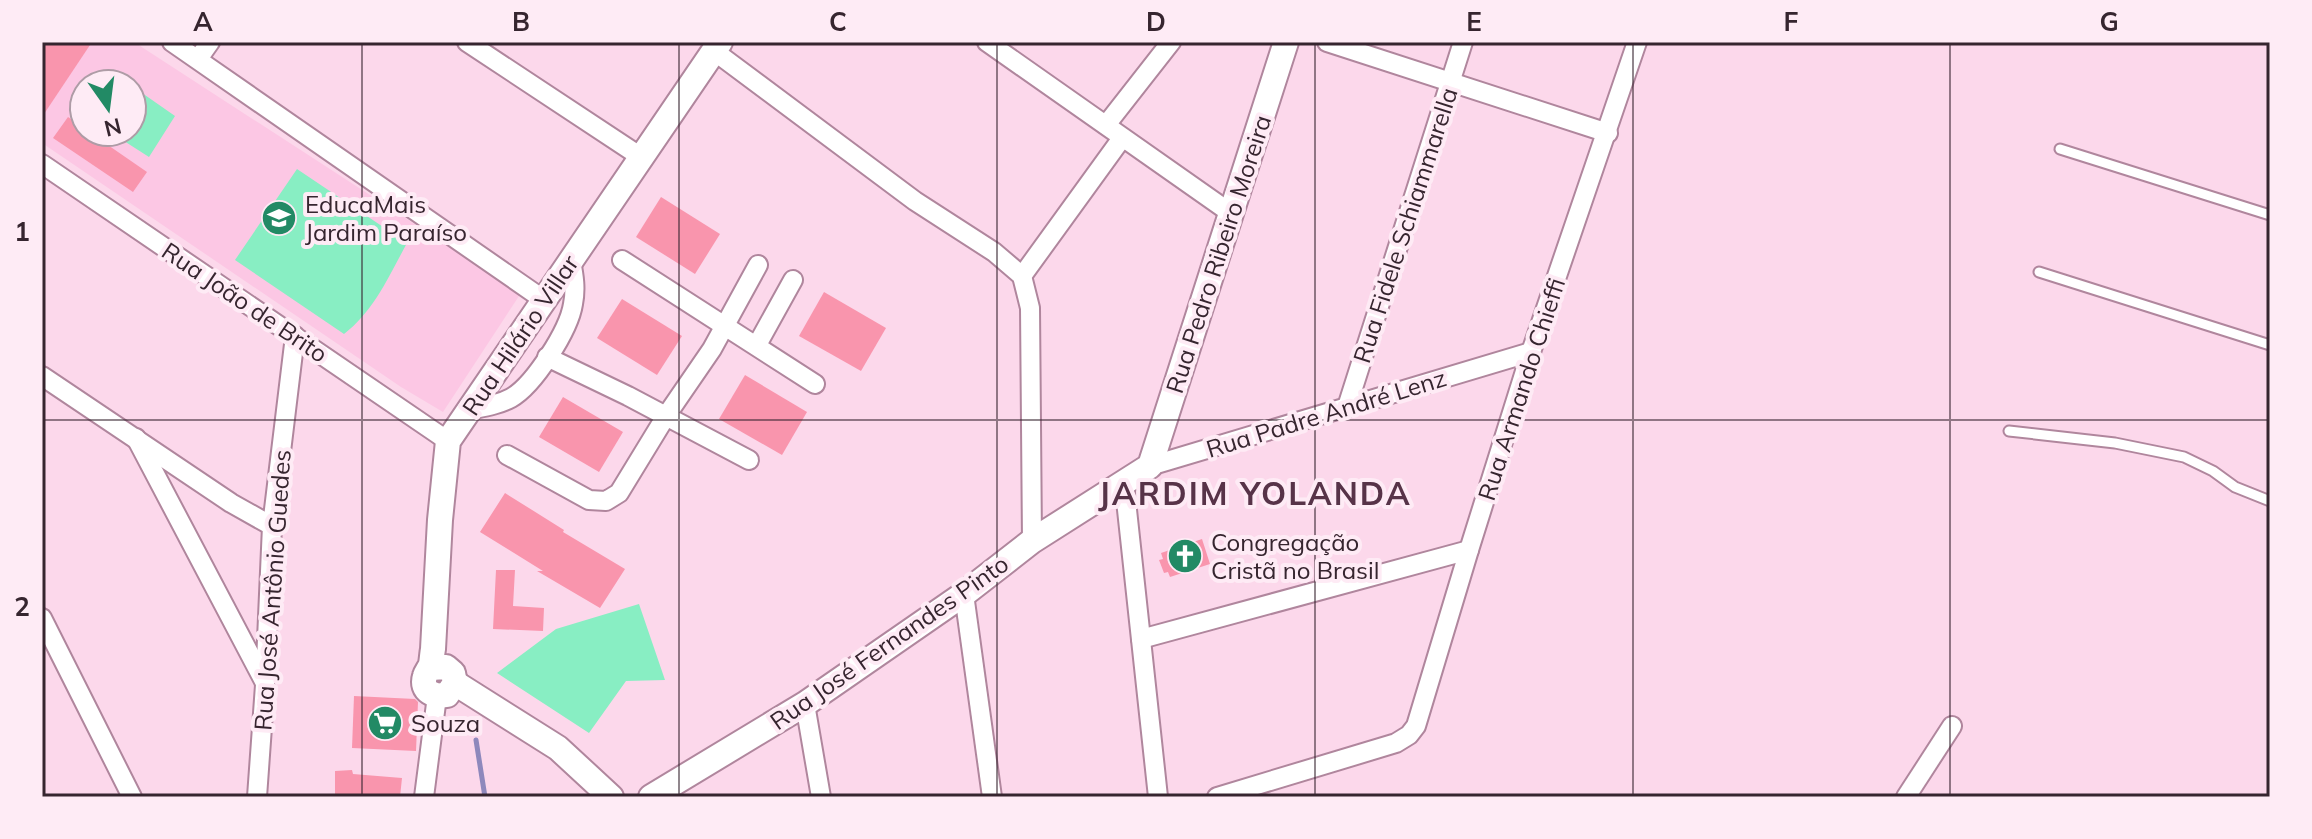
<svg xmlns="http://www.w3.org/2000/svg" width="2312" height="839" viewBox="0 0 2312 839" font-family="Mulish,sans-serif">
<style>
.built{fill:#fcc7e4;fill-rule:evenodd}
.green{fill:#88eec3}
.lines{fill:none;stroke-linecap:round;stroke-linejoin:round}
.stream{stroke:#8e88bc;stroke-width:5}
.building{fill:#f995ad}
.service-casing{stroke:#b0869d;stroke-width:13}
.minor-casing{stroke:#b0869d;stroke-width:22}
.tertiary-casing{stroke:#b0869d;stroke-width:28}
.service{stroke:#fff;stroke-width:9}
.minor{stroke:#fff;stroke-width:18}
.tertiary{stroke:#fff;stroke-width:24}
.grid{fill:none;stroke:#36252f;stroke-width:2;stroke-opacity:0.55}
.labels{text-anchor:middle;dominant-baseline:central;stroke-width:8;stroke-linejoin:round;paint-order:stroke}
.poi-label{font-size:24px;fill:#36252f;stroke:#feebf5;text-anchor:start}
.street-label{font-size:24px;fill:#36252f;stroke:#feebf5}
.district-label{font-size:32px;font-weight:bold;letter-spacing:2px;fill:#573348;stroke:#feebf5}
.neatline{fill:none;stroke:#36252f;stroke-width:3}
.grid-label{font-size:26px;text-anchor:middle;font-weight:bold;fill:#36252f}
</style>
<rect width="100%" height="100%" fill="#fcd8eb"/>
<path class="built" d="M42 42H134L521 293 443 412 401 387 42 143ZM84 84H132V132H84Z"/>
<g class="green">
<path d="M132 86 175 116 149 157 110 132H132Z"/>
<path d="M297 169 407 243C389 276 374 311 344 334L235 260Z"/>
<path d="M639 604 665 680 626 681 589 733 497 673 556 629Z"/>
</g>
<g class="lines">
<path class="stream" d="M476 740 485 797"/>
</g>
<g class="building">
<path d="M42 42H92L42 117Z"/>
<path d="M68 117 84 128V132H89L147 172 133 192 53 138Z"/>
<path d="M661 197 720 234 695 274 636 237Z"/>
<path d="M824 292 886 328 861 371 799 336Z"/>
<path d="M622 299 682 336 657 375 597 338Z"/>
<path d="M745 375 807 412 782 455 719 419Z"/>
<path d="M563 397 623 432 599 472 539 437Z"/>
<path d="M505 493 564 530 563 532 625 569 600 608 537 571H543L480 532Z"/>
<path d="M1202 539 1210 564 1170 577 1168 572 1164 573 1159 560 1163 559 1161 553Z"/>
<path d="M496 570H515L513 606 544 608 543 631 493 629Z"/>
<path d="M354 696 415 699 418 702 416 751 352 748Z"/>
<path d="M352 770 353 774 402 778 400 797H335V771Z"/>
</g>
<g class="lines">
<g class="service-casing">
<g id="service">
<path d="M2060 149 2270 215"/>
<path d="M2039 272 2270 345"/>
<path d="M2009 431 2115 443 2184 457 2213 471 2235 487 2270 501"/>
</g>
</g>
<g class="minor-casing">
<g id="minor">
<path d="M172 42 544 300"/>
<path d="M467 42 641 157"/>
<path d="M987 42 1232 214"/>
<path d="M1327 42 1608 133"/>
<path d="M714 51 915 201 994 252 1022 276 1030 308 1032 541"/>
<path d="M198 59 210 42"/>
<path d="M1106 125 1171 42"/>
<path d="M42 164 448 441"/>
<path d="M622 260 815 384"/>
<path d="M1022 276 1122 138"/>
<path d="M757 345 793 280"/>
<path d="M547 357 628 396 749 460"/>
<path d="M42 376 231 503 272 526"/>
<path d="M1347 407 1463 42"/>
<path d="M469 410C484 407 498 405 511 398 534 385 569 330 573 304 576 289 574 276 571 261"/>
<path d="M136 438 265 683"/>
<path d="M507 455 589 500 606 501 619 493 666 416 712 349 758 265"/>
<path d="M1150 466 1531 352"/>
<path d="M1124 482 1158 797"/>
<path d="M964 594 992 797"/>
<path d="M42 618 132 797"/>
<path d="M1141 639 1469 550"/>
<path d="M805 704 821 797"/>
<path d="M257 797 265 685 272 526 295 336"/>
<path d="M424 797 437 696"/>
<path d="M1217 797 1396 743 1409 735 1416 726 1469 550 1531 352 1637 42"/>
<path d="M1906 797 1952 726"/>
</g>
</g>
<g class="tertiary-casing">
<g id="tertiary">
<path d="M431 668 446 667 453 673 455 683 447 695C435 697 420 692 425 676 426 672 430 668 431 664 432 659 432 654 433 649L440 520 448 441 720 42"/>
<path d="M455 683 558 748 611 797"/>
<path d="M651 797 805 704 964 594 1032 541 1150 466 1286 42"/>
</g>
</g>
<use href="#service" class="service"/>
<use href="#minor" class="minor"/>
<use href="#tertiary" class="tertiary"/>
</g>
<path class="grid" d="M362 42V797M679 42V797M997 42V797M1315 42V797M1633 42V797M1950 42V797M42 420H2270"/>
<defs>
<g id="school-disc" transform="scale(1.8)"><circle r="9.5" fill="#228a65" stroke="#feebf5"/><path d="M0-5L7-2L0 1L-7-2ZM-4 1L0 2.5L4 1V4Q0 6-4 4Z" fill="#fff"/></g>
<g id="church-disc" transform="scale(1.8)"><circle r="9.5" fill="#228a65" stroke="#feebf5"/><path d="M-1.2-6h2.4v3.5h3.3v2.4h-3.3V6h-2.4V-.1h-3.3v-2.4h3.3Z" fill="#fff"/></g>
<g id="supermarket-disc" transform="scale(1.8)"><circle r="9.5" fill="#228a65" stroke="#feebf5"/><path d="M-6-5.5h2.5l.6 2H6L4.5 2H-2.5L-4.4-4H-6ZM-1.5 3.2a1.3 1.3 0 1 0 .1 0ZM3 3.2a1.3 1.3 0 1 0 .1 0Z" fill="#fff"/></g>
</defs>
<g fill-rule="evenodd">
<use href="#school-disc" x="279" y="218"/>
<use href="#church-disc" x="1185" y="556"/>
<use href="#supermarket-disc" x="385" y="723"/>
</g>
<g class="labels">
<g class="poi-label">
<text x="305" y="204">EducaMais<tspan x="305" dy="28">Jardim Paraíso</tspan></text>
<text x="1211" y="542">Congregação<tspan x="1211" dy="28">Cristã no Brasil</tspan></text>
<text x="411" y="723">Souza</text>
</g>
<g class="street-label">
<text transform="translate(1405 225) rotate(-72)">Rua Fidele Schiammarella</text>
<text transform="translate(1218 254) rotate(-72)">Rua Pedro Ribeiro Moreira</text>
<text transform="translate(245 302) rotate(34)">Rua João de Brito</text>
<text transform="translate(520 335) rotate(-56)">Rua Hilário Villar</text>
<text transform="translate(1521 389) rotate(-72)">Rua Armando Chieffi</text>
<text transform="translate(1326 413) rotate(-17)">Rua Padre André Lenz</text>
<text transform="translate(272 590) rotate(-86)">Rua José Antônio Guedes</text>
<text transform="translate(889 642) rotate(-35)">Rua José Fernandes Pinto</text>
</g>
<g class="district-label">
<text x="1255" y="493">JARDIM YOLANDA</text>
</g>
</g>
<rect width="2312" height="839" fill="none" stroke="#feebf5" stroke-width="88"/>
<g transform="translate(108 108) rotate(166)"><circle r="38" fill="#feebf5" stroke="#ae9ca6" stroke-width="2"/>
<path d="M0-6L14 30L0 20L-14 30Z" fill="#228a65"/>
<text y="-12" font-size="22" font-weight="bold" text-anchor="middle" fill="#36252f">N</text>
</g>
<rect x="44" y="44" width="2224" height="751" class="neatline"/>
<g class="grid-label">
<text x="203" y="31">A</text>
<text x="521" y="31">B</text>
<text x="838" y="31">C</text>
<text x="1156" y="31">D</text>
<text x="1474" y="31">E</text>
<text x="1791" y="31">F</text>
<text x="2109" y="31">G</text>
<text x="22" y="241">1</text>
<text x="22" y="616">2</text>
</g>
</svg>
